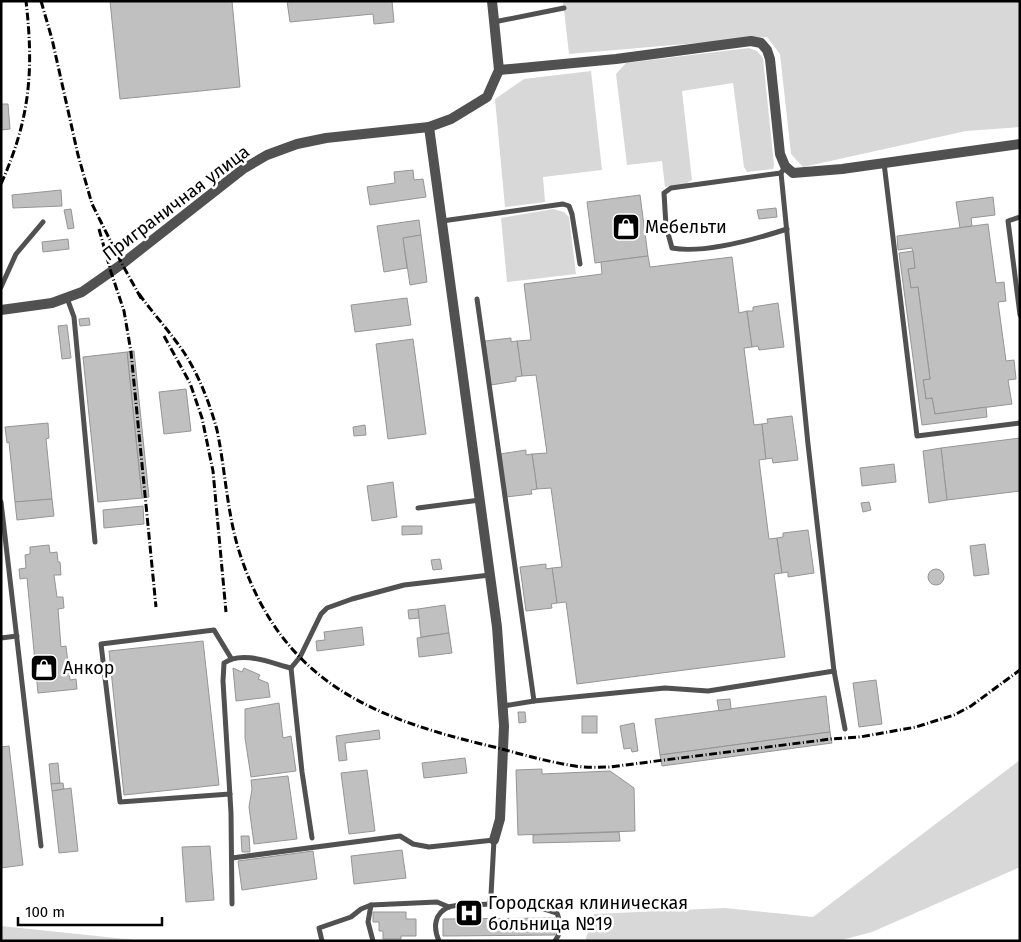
<svg xmlns="http://www.w3.org/2000/svg" width="1021" height="942" viewBox="0 0 1021 942" font-family="'Fira Sans',sans-serif">
<style>
.green{fill:#d8d8d8}
.building{fill:#c0c0c0;stroke:#959595}
.lines{fill:none;stroke-linecap:round;stroke-linejoin:round}
.service{stroke:#515151;stroke-width:5}
.minor{stroke:#515151;stroke-width:10}
.rail{stroke:#000;stroke-width:3;stroke-dasharray:8 2.5 1 2.5;stroke-linecap:butt}
.labels{text-anchor:middle;dominant-baseline:central;stroke-width:5;stroke-linejoin:round;paint-order:stroke}
.street-label{font-size:18px;fill:#000;stroke:#fff}
.poi-label{font-size:18px;fill:#000;stroke:#fff;text-anchor:start}
</style>
<rect width="100%" height="100%" fill="#fff"/>
<g class="green">
<path d="M563 1H1020V127L966 131 803 167 791 154 780 54 767 37 569 54Z"/>
<path d="M749 48 757 51 763 58 774 165 773 169 747 172 744 167 733 83 682 91 692 180 686 184 665 187 662 161 627 165 616 74 626 63Z"/>
<path d="M591 71 602 170 543 177 545 202 505 207 495 99 524 79Z"/>
<path d="M553 209 564 212 569 217 576 274 507 282 501 218Z"/>
<path d="M1020 760V867L872 932 838 941H585L594 914 725 908 813 917Z"/>
<path d="M1 926 135 940 140 941H1Z"/>
</g>
<g class="building">
<path d="M110 1H232L240 87 120 99Z"/>
<path d="M287 1H392L394 22 374 24 373 14 290 22Z"/>
<path d="M1 104H8L10 129 1 130Z"/>
<path d="M413 170 414 180 423 179 426 197 370 205 367 187 395 183 394 172Z"/>
<path d="M61 190 62 206 13 208 12 195Z"/>
<path d="M640 195 648 256 595 263 587 202Z"/>
<path d="M993 197 995 215 971 218 972 226 960 228 956 202Z"/>
<path d="M776 208 777 217 759 219 757 210Z"/>
<path d="M71 209 74 228 68 229 64 210Z"/>
<path d="M419 220 421 235 403 238 407 268 384 272 377 226Z"/>
<path d="M988 224 996 283 1004 282 1006 301 998 302 1006 361 1014 360 1016 379 1008 380 1012 404 935 414 932 398 926 399 923 380 930 379 918 287 911 288 908 269 915 268 912 248 898 250 897 236Z"/>
<path d="M421 235 427 282 410 285 403 238Z"/>
<path d="M68 239 69 249 43 252 42 242Z"/>
<path d="M913 251 915 268 908 269 911 288 918 287 930 379 923 380 926 399 932 398 935 414 986 407 987 417 922 425 899 253Z"/>
<path d="M648 256 650 267 732 257 739 313 747 311 752 347 744 348 754 425 762 424 766 459 759 460 769 539 777 538 782 573 774 574 785 657 577 684 566 602 557 603 552 568 562 567 551 488 537 489 532 454 547 453 536 375 522 376 517 341 531 340 524 284 602 274 601 262Z"/>
<path d="M407 298 411 325 355 332 351 305Z"/>
<path d="M778 303 784 347 759 350 758 346 752 347 747 311H753V307Z"/>
<path d="M89 318 90 325 80 326 79 319Z"/>
<path d="M67 325 71 358 62 359 58 326Z"/>
<path d="M511 338V342L517 341 522 376 516 377V381L491 385 485 341Z"/>
<path d="M413 339 426 434 388 439 376 344Z"/>
<path d="M134 351 149 497 142 498 127 352Z"/>
<path d="M127 352 142 498 98 502 83 357Z"/>
<path d="M186 389 191 431 164 434 159 392Z"/>
<path d="M792 416 798 460 773 463 772 458 766 459 762 424 768 423 767 419Z"/>
<path d="M48 423 49 438 46 439 52 499 15 502 9 442 7 443 5 427Z"/>
<path d="M365 425 366 435 354 436 353 427Z"/>
<path d="M1020 438V491L947 500 941 448Z"/>
<path d="M941 448 947 500 929 503 923 451Z"/>
<path d="M526 450V455L532 454 537 489 531 490 532 494 506 497 500 454Z"/>
<path d="M894 464 896 482 862 486 860 468Z"/>
<path d="M393 482 397 517 372 521 367 486Z"/>
<path d="M52 499 54 516 17 520 15 502Z"/>
<path d="M869 502 871 510 863 512 861 503Z"/>
<path d="M143 506 144 524 104 528 103 510Z"/>
<path d="M402 526H422V534L402 535Z"/>
<path d="M808 530 814 573 788 577V572L782 573 777 538 783 537V533Z"/>
<path d="M985 544 989 574 974 576 970 546Z"/>
<path d="M49 545 50 553 57 552 58 562H60L61 575H54L57 597H63L64 608 58 609 61 647 66 646 70 680 76 679 77 689 38 693 27 578 20 579 19 569 26 568 25 555 30 554V547Z"/>
<path d="M440 559 442 569 433 570 431 560Z"/>
<path d="M546 564V569L552 568 557 603 551 604 552 608 526 611 520 567Z"/>
<circle cx="936" cy="577" r="8"/>
<path d="M445 605 449 633 421 637 418 609Z"/>
<path d="M418 609 419 618 409 619 408 610Z"/>
<path d="M362 627 364 645 317 651 316 641 325 640 324 632Z"/>
<path d="M449 633 452 653 419 657 417 638Z"/>
<path d="M203 641 219 785 124 795 109 651Z"/>
<path d="M233 668 242 672 244 668 260 675 258 679 268 683 270 697 236 701Z"/>
<path d="M876 680 882 724 859 727 853 683Z"/>
<path d="M826 696 830 732 660 755 655 719Z"/>
<path d="M730 699 731 709 719 711 717 700Z"/>
<path d="M279 703 283 738 291 736 296 771 251 777 245 738V709Z"/>
<path d="M518 712H525L526 722 519 723Z"/>
<rect x="582" y="716" width="15" height="17"/>
<path d="M634 723 638 751 632 752 631 748 624 749 620 726Z"/>
<path d="M379 730 380 739 345 743 347 760 339 761 336 736Z"/>
<path d="M830 732 832 743 662 766 660 755Z"/>
<path d="M9 746 23 865 1 868V747Z"/>
<path d="M465 758 467 773 424 778 422 763Z"/>
<path d="M58 763 60 783 51 784 49 764Z"/>
<path d="M542 769V774L610 771 634 788 635 831 518 835 516 770Z"/>
<path d="M367 770 375 831 349 834 341 773Z"/>
<path d="M288 776 297 839 254 844 249 807 252 789 251 780Z"/>
<path d="M63 783 64 789 52 791 51 784Z"/>
<path d="M71 788 78 851 59 853 52 791Z"/>
<path d="M619 832 620 841 533 843V835Z"/>
<path d="M241 836H249L250 852H242Z"/>
<path d="M210 846 214 900 186 902 182 847Z"/>
<path d="M402 850 406 878 354 884 351 856Z"/>
<path d="M313 851 317 879 242 890 238 861Z"/>
<path d="M373 912H406V919H416V936H401V939H383V931H379V922H373Z"/>
<path d="M555 918V935L443 936V919Z"/>
</g>
<g class="lines">
<g class="service">
<path d="M494 22 564 8"/>
<path d="M884 163 917 436 1020 423"/>
<path d="M785 167 781 173 808 444 834 671 845 729"/>
<path d="M781 173 671 188 664 193 666 226 672 248C704 254 756 239 787 229"/>
<path d="M1020 217 1008 221 1020 315"/>
<path d="M442 221 563 204 569 206 572 214 580 264"/>
<path d="M1 287 16 254 43 222"/>
<path d="M67 298 74 317 95 542"/>
<path d="M477 299 534 701"/>
<path d="M1 502 41 846"/>
<path d="M418 508 480 500"/>
<path d="M1 638 17 636"/>
<path d="M291 668 302 772 312 838"/>
<path d="M503 706 534 701 665 688 708 691 834 671"/>
<path d="M230 794 120 802 101 644 214 630 231 658"/>
<path d="M232 858 400 836 413 844 429 847 494 840 491 895 489 904C479 905 457 904 449 907 434 913 433 928 439 941"/>
<path d="M232 904 231 813 223 681 224 663C242 650 271 663 291 668L300 657 321 614 327 608 352 599 404 585 490 575"/>
<path d="M489 904 538 907 557 913C561 924 562 931 555 941"/>
<path d="M371 905 368 922 373 941"/>
<path d="M322 941 319 928 351 917 361 909 371 905 437 902 449 907"/>
</g>
<g class="minor">
<path d="M499 70 616 59 751 41 761 43 767 50 770 59 780 154 785 166 793 173 842 169 1020 144"/>
<path d="M429 127 497 627 504 726 500 819 494 840"/>
<path d="M1 310 52 303 82 292 122 264 243 169 267 155 297 144 326 138 429 127 451 119 474 105 487 97 499 70 492 1"/>
</g>
<g class="rail">
<path d="M41 1 52 39 78 155 92 204 122 264 142 300"/>
<path d="M1 184C30 119 34 71 26 1"/>
<path d="M99 229 111 272 124 311 131 352 156 607"/>
<path d="M139 294C153 313 169 331 183 351 198 373 210 404 217 430 226 473 227 518 242 560 285 684 375 719 494 747 521 754 548 762 575 766 586 768 598 767 609 767L831 739 860 737 916 727 954 715 971 706 1020 670"/>
<path d="M164 336 190 383 202 418 213 471 226 612"/>
</g>
</g>
<defs>
<g id="shop-square" transform="scale(1.4375)"><rect x="-9" y="-9" width="18" height="18" rx="4" fill="#000" stroke="#fff"/><path d="M-5-2.5h2.3a2.7 3.5 0 0 1 5.4 0H5L5.5 6h-11ZM-1.5-2.5h3a1.5 2.3 0 0 0-3 0Z" fill="#fff"/></g>
<g id="hospital-square" transform="scale(1.4375)"><rect x="-9" y="-9" width="18" height="18" rx="4" fill="#000" stroke="#fff"/><path d="M-5-5h3v3.5h4V-5h3V5h-3V1.5h-4V5h-3Z" fill="#fff"/></g>
</defs>
<g fill-rule="evenodd">
<use href="#shop-square" x="626" y="227"/>
<use href="#shop-square" x="44" y="668"/>
<use href="#hospital-square" x="469" y="913"/>
</g>
<g class="labels">
<g class="street-label">
<text transform="translate(176 203) rotate(-37)">Приграничная улица</text>
</g>
<g class="poi-label">
<text x="645" y="227">Мебельти</text>
<text x="63" y="668">Анкор</text>
<text x="488" y="903">Городская клиническая<tspan x="488" dy="21">больница №19</tspan></text>
</g>
</g>
<rect width="1021" height="942" fill="none" stroke="#000000" stroke-width="5"/>
<path d="M18 917v8h144v-8" fill="none" stroke="#000000" stroke-width="2.5"/>
<text x="25" y="917" font-size="15" fill="#000000" stroke="#ffffff" stroke-width="4" paint-order="stroke">100 m</text>
</svg>
